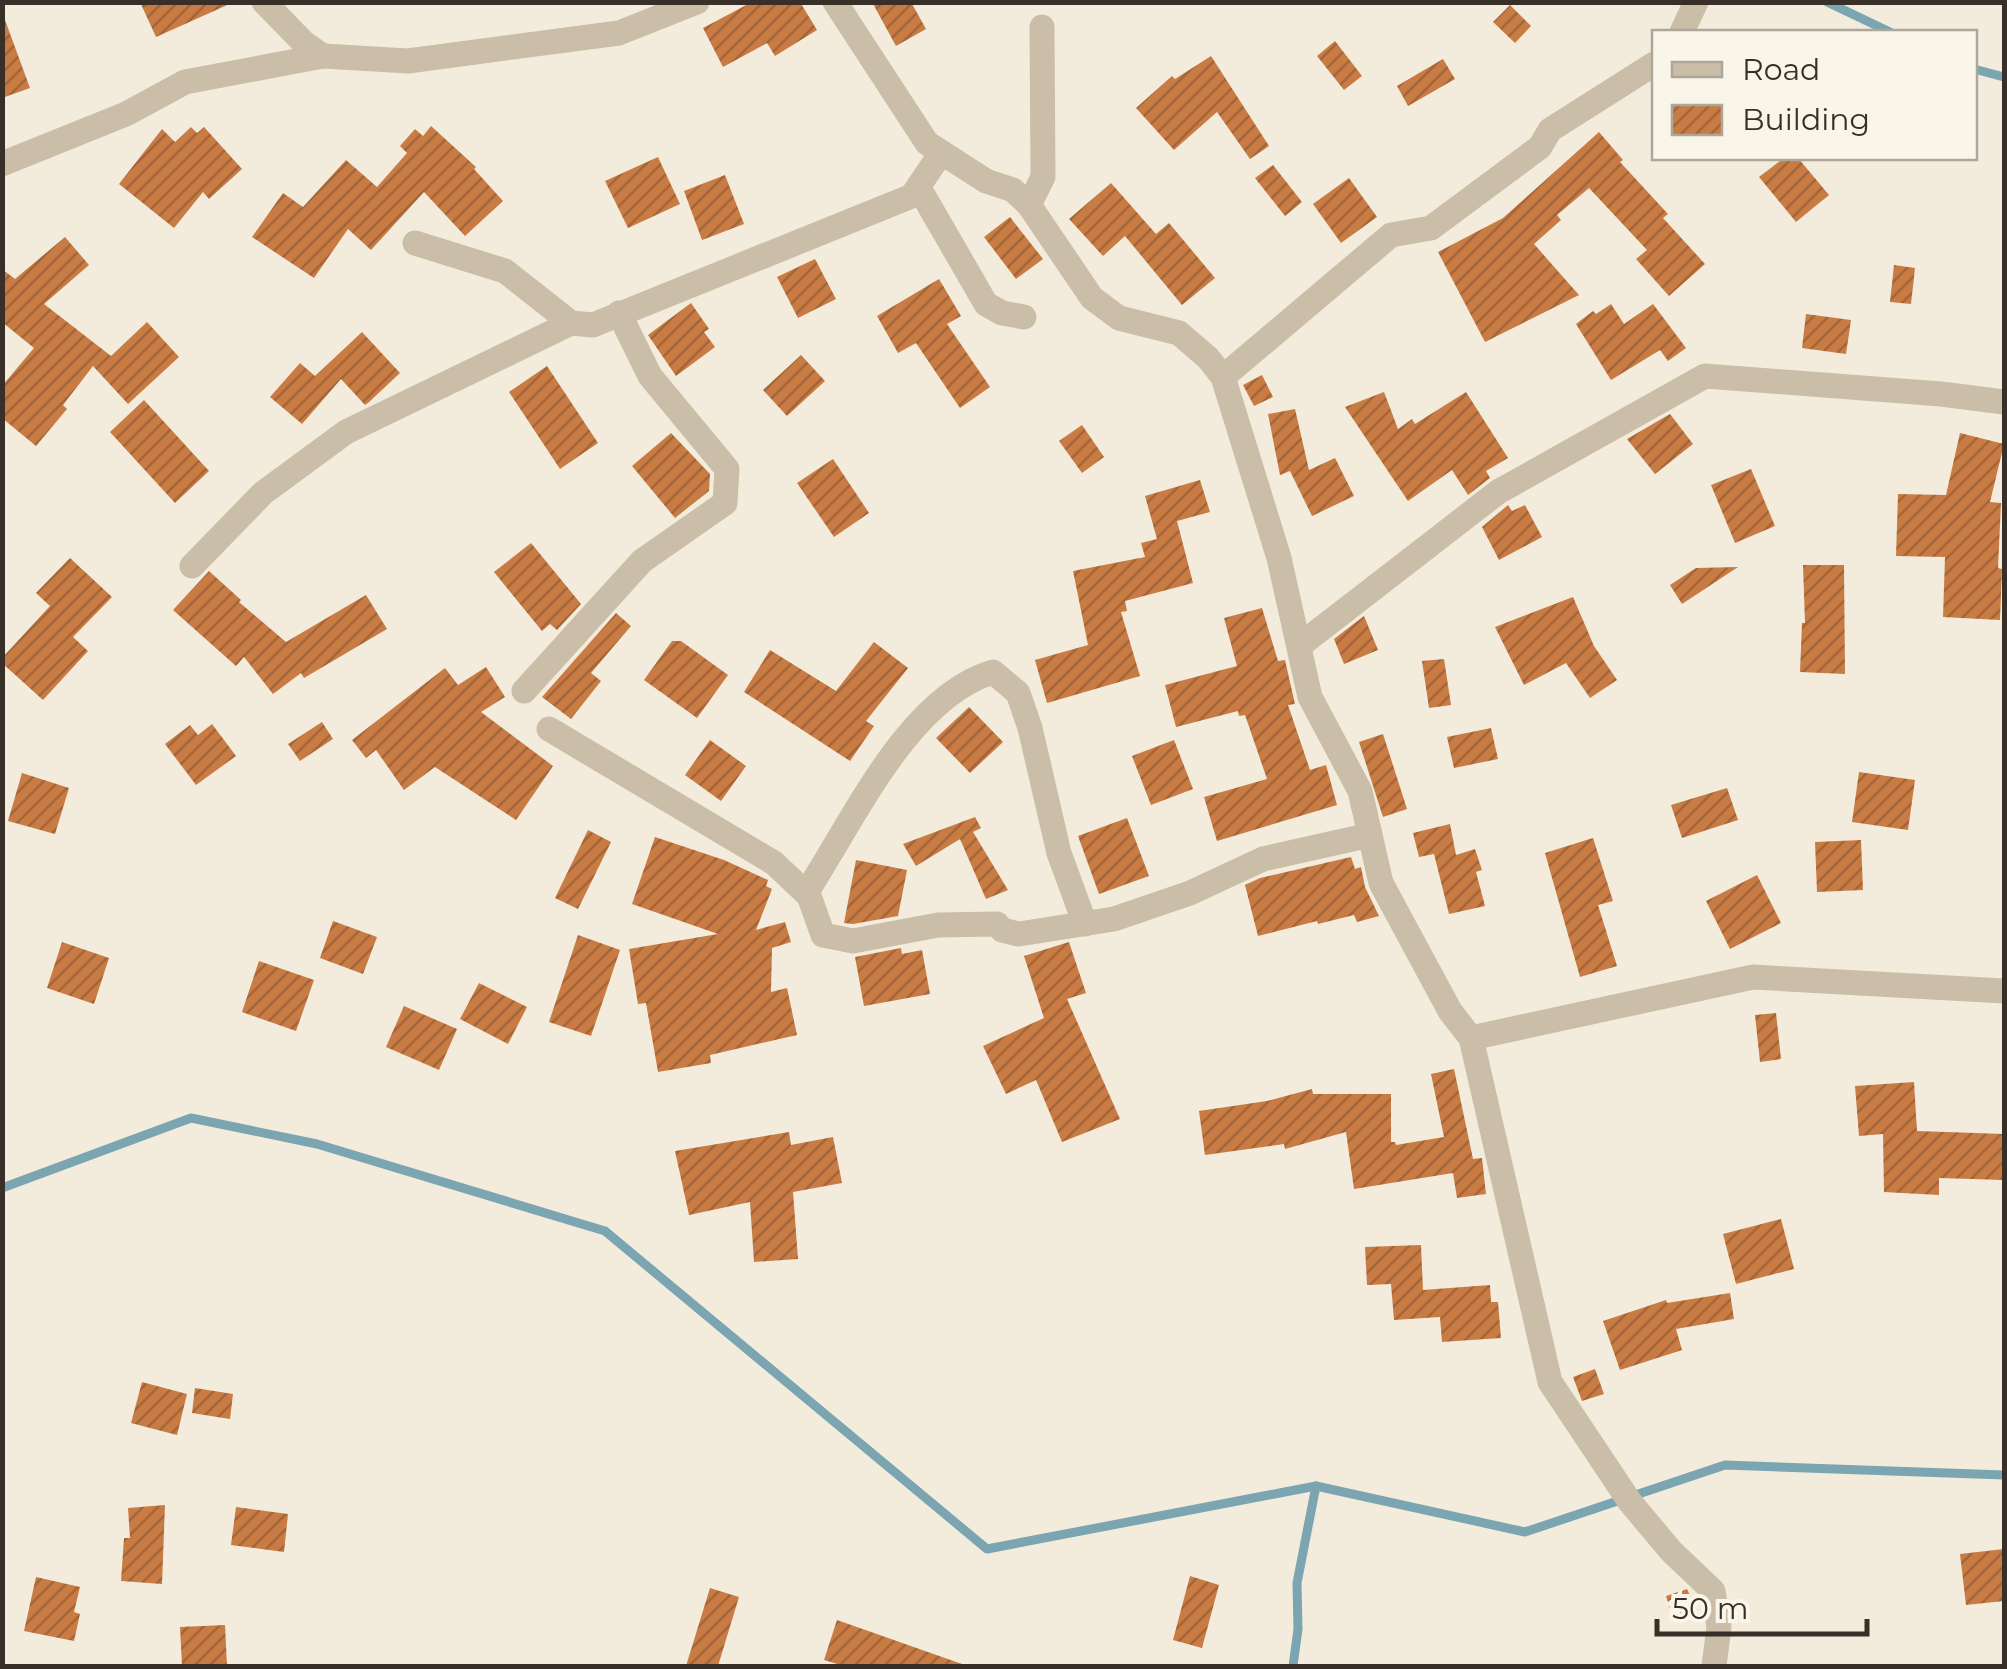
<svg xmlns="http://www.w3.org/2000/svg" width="2007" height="1669" viewBox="0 0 2007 1669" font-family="Montserrat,sans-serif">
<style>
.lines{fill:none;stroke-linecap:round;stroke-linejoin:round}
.stream{stroke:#7aa5b1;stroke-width:9}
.building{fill:url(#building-hatch)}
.minor{stroke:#cbbea8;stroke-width:25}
</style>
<defs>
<pattern id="building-hatch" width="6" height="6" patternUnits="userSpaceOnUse" patternTransform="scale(2.5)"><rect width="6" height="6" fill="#c97b44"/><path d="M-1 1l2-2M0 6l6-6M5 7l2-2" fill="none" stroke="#a46539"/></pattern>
</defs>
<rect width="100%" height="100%" fill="#f3ecdc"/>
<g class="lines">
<g class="stream">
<path d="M1827 2 1890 32"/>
<path d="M1974 69 2004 77"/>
<path d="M2 1188 191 1118 317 1144 605 1231 987 1549 1316 1486 1525 1532 1725 1465 2004 1475"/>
<path d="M1293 1666 1298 1629 1297 1583 1316 1486"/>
</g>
</g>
<g class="building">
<path d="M140 2H234L156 37Z"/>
<path d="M752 2H800L817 30 775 56 767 43 723 67 703 28Z"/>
<path d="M872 2H911L926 29 896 46Z"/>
<path d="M1510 5 1531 26 1515 43 1493 22Z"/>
<path d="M5 20 30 88 2 98V21Z"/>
<path d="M1335 41 1362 76 1344 90 1317 56Z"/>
<path d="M1211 56 1269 146 1250 159 1217 112 1174 150 1136 108 1172 76 1175 79Z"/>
<path d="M1443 59 1455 79 1408 106 1397 86Z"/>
<path d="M431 126 476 167 474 169 503 201 465 236 424 192 371 250 348 229 314 278 252 237 283 193 303 207 346 160 377 187 407 153 400 146 415 129 423 136Z"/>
<path d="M191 127 197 133 204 127 242 169 209 199 203 192 174 228 119 184 162 129 175 142Z"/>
<path d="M1599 132 1623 160 1620 162 1668 214 1663 218 1705 264 1669 296 1636 259 1647 250 1589 188 1557 215 1561 220 1534 244 1579 295 1485 342 1438 252 1503 218Z"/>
<path d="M658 157 680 204 628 228 605 181Z"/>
<path d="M1784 158H1798L1829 195 1796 222 1759 177Z"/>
<path d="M1273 165 1302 202 1285 216 1255 178Z"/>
<path d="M725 175 744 224 702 240 684 191Z"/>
<path d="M1349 178 1377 217 1341 243 1313 204Z"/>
<path d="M1111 183 1156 234 1169 223 1215 278 1182 305 1125 236 1103 256 1069 219Z"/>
<path d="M1010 217 1043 259 1016 279 984 237Z"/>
<path d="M65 237 89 265 44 304 111 356 147 322 179 357 128 404 93 366 63 405 67 409 36 446 2 418V386L34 348 2 322V269L15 279Z"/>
<path d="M815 259 836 299 798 318 777 277Z"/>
<path d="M1894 265 1915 268 1911 304 1890 302Z"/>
<path d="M939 279 961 316 947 324 990 387 960 408 916 343 898 353 877 316Z"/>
<path d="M691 303 709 329 704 332 715 347 676 376 648 335Z"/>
<path d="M1611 304 1624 324 1653 304 1686 348 1668 361 1660 350 1611 380 1576 324 1593 311 1596 314Z"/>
<path d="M1806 314 1851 320 1846 354 1802 348Z"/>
<path d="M362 332 400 373 368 403 365 405 341 379 302 424 270 397 300 363 315 376Z"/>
<path d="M801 355 825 381 787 416 763 390Z"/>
<path d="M547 366 598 443 560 469 509 392Z"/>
<path d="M1262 375 1273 397 1254 406 1243 385Z"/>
<path d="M1384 392 1398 429 1412 419 1415 424 1466 392 1508 458 1486 471 1490 478 1468 495 1452 470 1408 501 1345 407Z"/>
<path d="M144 400 209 471 175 503 110 432Z"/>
<path d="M1295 409 1309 470 1335 458 1354 496 1312 516 1290 471 1280 475 1268 414Z"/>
<path d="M1670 414 1693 444 1655 474 1627 439Z"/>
<path d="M1082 425 1104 457 1082 473 1059 441Z"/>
<path d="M671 433 710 474 709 491 675 518 632 466Z"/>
<path d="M1960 433 2004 444 1990 502 2001 503 1998 568 2002 569 2000 620 1943 617 1945 557 1896 556 1898 494 1946 495Z"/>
<path d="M833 459 869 513 834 537 797 483Z"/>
<path d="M1751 469 1775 526 1735 543 1711 485Z"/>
<path d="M1200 480 1210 512 1177 521 1193 583 1125 601 1127 611 1121 612 1140 676 1047 703 1035 660 1088 645 1073 571 1145 557 1141 543 1157 539 1145 496Z"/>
<path d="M1508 505 1512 511 1525 505 1542 537 1499 560 1482 527Z"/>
<path d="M531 543 581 604 557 630 550 624 542 631 494 572Z"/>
<path d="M70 558 112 597 73 637 88 651 43 700 2 663V658L50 606 36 593Z"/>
<path d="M1803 565H1844L1845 674 1800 672 1802 623H1805Z"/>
<path d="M1738 567 1682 604 1670 585 1696 568Z"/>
<path d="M209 571 241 600 239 602 286 642 366 595 387 629 304 678 301 673 273 694 244 657 236 666 173 610Z"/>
<path d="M1573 597 1594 646 1617 680 1590 698 1566 663 1524 685 1495 627Z"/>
<path d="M1262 608 1278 661 1285 660 1295 704 1288 705 1310 770 1326 765 1337 805 1217 841 1204 797 1267 779 1245 715 1239 716 1238 711 1176 727 1165 685 1237 666 1224 618Z"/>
<path d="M616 613 631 626 591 673 601 681 571 719 542 697Z"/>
<path d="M1364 616 1378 650 1344 664 1334 639Z"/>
<path d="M672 641H681L728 675 697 718 644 680Z"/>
<path d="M874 642 908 668 866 721 874 726 850 761 744 692 770 650 836 691Z"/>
<path d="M1444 659 1451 705 1429 708 1422 661Z"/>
<path d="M486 667 505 697 481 712 553 766 516 820 435 767 404 790 376 750 366 758 352 740 445 668 458 685Z"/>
<path d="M969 707 1003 742 970 773 936 738Z"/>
<path d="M322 722 333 739 300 761 288 744Z"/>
<path d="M212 724 236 756 196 785 165 744 190 725 198 735Z"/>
<path d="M1491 728 1498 759 1454 768 1447 737Z"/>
<path d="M1383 734 1407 809 1383 817 1359 742Z"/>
<path d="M710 740 746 766 721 801 685 775Z"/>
<path d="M1174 740 1193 789 1151 805 1132 756Z"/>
<path d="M1859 772 1915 780 1908 830 1852 822Z"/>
<path d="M22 773 69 788 55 834 8 821Z"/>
<path d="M1727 788 1738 820 1682 838 1671 805Z"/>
<path d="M975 817 981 828 973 832 1008 890 986 899 960 839 916 866 903 844Z"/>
<path d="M1127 818 1149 876 1099 894 1078 836Z"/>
<path d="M1450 824 1456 855 1475 849 1482 870 1476 872 1485 906 1449 914 1434 854 1419 857 1413 833Z"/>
<path d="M588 830 611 842 578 909 555 898Z"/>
<path d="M655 837 724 860 768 880 766 886 772 889 756 930 785 922 791 942 772 948 771 992 787 988 797 1035 710 1055 711 1063 658 1072 646 1003 638 1004 629 949 718 934 632 904Z"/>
<path d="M1593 838 1613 901 1598 905 1617 966 1580 977 1545 853Z"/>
<path d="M1861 840 1863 890 1817 892 1815 842Z"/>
<path d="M1351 857 1355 869 1361 867 1365 887 1379 916 1357 922 1354 915 1318 924 1317 921 1258 936 1245 885 1260 878Z"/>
<path d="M856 860 907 870 898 916 853 924 844 923Z"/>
<path d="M1757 875 1781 923 1730 949 1706 901Z"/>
<path d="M333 921 377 937 363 974 320 958Z"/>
<path d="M578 935 620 950 591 1036 549 1022Z"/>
<path d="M62 942 109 958 94 1004 47 988Z"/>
<path d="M1069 942 1086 993 1067 999 1120 1119 1062 1142 1036 1080 1006 1094 983 1046 1044 1018 1024 956Z"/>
<path d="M901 948 902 954 922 950 930 994 864 1006 855 957Z"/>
<path d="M259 961 314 980 296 1031 242 1012Z"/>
<path d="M479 983 527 1007 508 1044 460 1019Z"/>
<path d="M404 1006 457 1029 439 1070 386 1047Z"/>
<path d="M1776 1013 1781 1059 1760 1062 1755 1015Z"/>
<path d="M1454 1069 1473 1159 1482 1158 1486 1194 1457 1198 1453 1173 1354 1189 1346 1132 1285 1149 1284 1144 1205 1155 1199 1111 1267 1101 1312 1089 1313 1094H1391V1142H1395L1396 1145 1444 1137 1431 1074Z"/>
<path d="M1914 1082 1917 1131 2004 1134V1180L1939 1178V1195L1884 1192 1883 1134 1859 1136 1855 1086Z"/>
<path d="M789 1132 791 1145 833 1137 842 1183 793 1192 798 1259 754 1262 750 1202 689 1215 675 1151Z"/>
<path d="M1781 1219 1794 1269 1736 1284 1723 1234Z"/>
<path d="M1421 1245 1423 1290 1490 1285 1491 1302H1498L1501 1338 1442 1342 1440 1317 1394 1320 1391 1284 1367 1285 1365 1247Z"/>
<path d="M1730 1293 1734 1319 1676 1329 1682 1350 1620 1370 1603 1321 1666 1300 1667 1303Z"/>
<path d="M1595 1369 1604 1394 1582 1401 1573 1377Z"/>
<path d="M142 1382 187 1394 177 1435 131 1423Z"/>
<path d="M195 1388 233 1394 230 1419 192 1413Z"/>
<path d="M165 1505 162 1584 121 1581 124 1538H130L128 1508Z"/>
<path d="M236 1507 288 1514 284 1552 231 1545Z"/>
<path d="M2004 1549V1601L1966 1605 1960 1554Z"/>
<path d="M1190 1576 1219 1585 1202 1648 1173 1640Z"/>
<path d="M36 1577 80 1587 74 1612 80 1614 74 1641 24 1631Z"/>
<path d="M710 1588 739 1597 718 1666H686Z"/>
<path d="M1687 1589 1697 1610 1673 1618 1666 1596Z"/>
<path d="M837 1620 962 1664 961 1666H844L824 1660Z"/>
<path d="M225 1625 227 1666H182L180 1627Z"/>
</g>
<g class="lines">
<g class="minor">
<path d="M835 2 927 143 986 181 1013 190 1029 205 1092 298 1119 318 1179 333 1208 358 1223 377 1279 558 1310 697 1360 791 1381 883 1450 1011 1471 1038 1550 1382 1630 1502 1671 1551 1713 1591 1719 1627 1714 1666"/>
<path d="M1682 32 1696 2"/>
<path d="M323 56 408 61 619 33 697 2"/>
<path d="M2 164 126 114 185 82 323 56 304 43 264 2"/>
<path d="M919 188 986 304 1002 313 1024 317"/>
<path d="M1029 205 1043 177 1042 27"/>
<path d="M415 243 505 271 571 323 593 325 912 196 941 153"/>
<path d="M1223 377 1391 235 1431 228 1540 147 1550 130 1654 64"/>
<path d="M192 566 263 493 346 432 571 323"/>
<path d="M1299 646 1498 492 1705 376 1941 394 2004 402"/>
<path d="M524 691 642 561 725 503 727 469 650 376 619 313"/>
<path d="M549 729 774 863 809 896 823 935 853 941 938 925 997 924 1002 930 1019 934 1114 919 1190 893 1263 859 1370 835"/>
<path d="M806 893C852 823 908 697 993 672L1018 693 1030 728 1059 853 1085 924"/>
<path d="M1471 1038 1753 977 2004 991"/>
</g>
</g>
<rect width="2007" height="1669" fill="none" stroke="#383028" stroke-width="10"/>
<rect x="1652" y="30" width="325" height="130" fill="#faf5e9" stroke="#aca69c" stroke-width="2.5"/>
<rect x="1672" y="62" width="50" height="15" fill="#cbbea8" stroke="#aca69c" stroke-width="2.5"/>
<text x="1742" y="80" font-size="30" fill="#383028">Road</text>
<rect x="1672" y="105" width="50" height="30" fill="url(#building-hatch)" stroke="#aca69c" stroke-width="2.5"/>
<text x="1742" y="130" font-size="30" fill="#383028">Building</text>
<path d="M1657 1619v15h210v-15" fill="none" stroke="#383028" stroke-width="5"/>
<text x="1672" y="1619" font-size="30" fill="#383028" stroke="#faf5e9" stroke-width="8" paint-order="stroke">50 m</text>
</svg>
